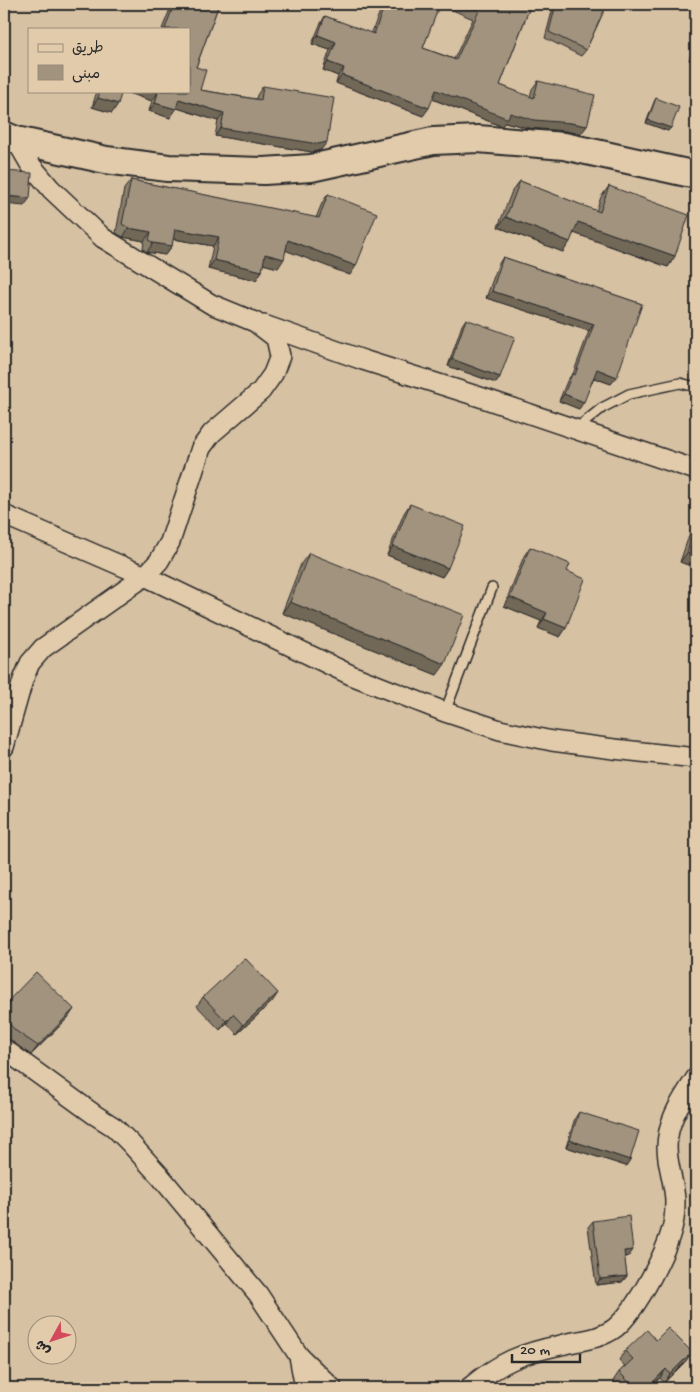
<svg xmlns="http://www.w3.org/2000/svg" width="700" height="1392" viewBox="0 0 700 1392" font-family="'Gochi Hand','Playpen Sans Arabic',sans-serif">
<style>
.lines{fill:none;stroke-linecap:round;stroke-linejoin:round}
.service-casing{stroke:#2b2b2b;stroke-width:12}
.minor-casing{stroke:#2b2b2b;stroke-width:22}
.secondary-casing{stroke:#2b2b2b;stroke-width:30}
.service{stroke:#e2cbab;stroke-width:9}
.minor{stroke:#e2cbab;stroke-width:19}
.secondary{stroke:#e2cbab;stroke-width:26}
.wall{fill:#8a7e6c;stroke:#2b2b2b;fill-rule:evenodd}
.shaded-wall{fill:#716758;stroke:#2b2b2b}
.building{fill:#a1937e;stroke:#2b2b2b}
</style>
<rect width="100%" height="100%" fill="#d7c1a3"/>
<filter id="ink" filterUnits="userSpaceOnUse"><feTurbulence type="fractalNoise" baseFrequency=".02" numOctaves="2"/><feDisplacementMap in="SourceGraphic" scale="10" xChannelSelector="R" yChannelSelector="G"/><feConvolveMatrix kernelMatrix="1 2 1 2 8 2 1 2 1" color-interpolation-filters="sRGB"/></filter>
<g filter="url(#ink)">
<g class="lines">
<g class="service-casing">
<g id="service">
<path d="M576 429 602 408 629 394 680 383 696 387"/>
<path d="M445 712 492 588"/>
</g>
</g>
<g class="minor-casing">
<g id="minor">
<path d="M264 325 363 360 480 397 696 470"/>
<path d="M4 515 145 576 351 675 445 712 500 730 552 741 614 749 696 758"/>
<path d="M4 747 23 680 30 663 43 648 145 576 159 561 170 542 201 448 212 433 261 391 273 374 280 356 276 338 255 322 211 304 103 238 51 189 30 164 16 140"/>
<path d="M4 1049 95 1115 114 1127 130 1143 160 1176 258 1294 299 1356 332 1388"/>
<path d="M299 1356 305 1388"/>
<path d="M469 1388C500 1362 522 1353 561 1345 579 1340 599 1340 615 1328 637 1310 670 1247 674 1219 675 1213 675 1206 675 1200 674 1179 664 1157 668 1136 671 1115 685 1095 696 1078"/>
</g>
</g>
<g class="secondary-casing">
<path id="secondary" d="M4 135 16 140 106 160 168 168 264 171 311 168 433 141 478 139 564 146 696 175"/>
</g>
<use href="#service" class="service"/>
<use href="#minor" class="minor"/>
<use href="#secondary" class="secondary"/>
</g>
<g class="wall">
<path d="M172 4H219L196 67 200 90 256 99 257 95 263 86 321 150 312 152 215 136 218 121 177 108 170 118 149 111 152 101 125 92V91H189V29H162Z"/>
<path d="M382 4H531L500 85 530 97 532 89 538 81 581 134 565 131 528 128 505 122 502 126H501L432 99 423 116 336 83 338 76 323 70 330 50 312 44 320 25 325 16 371 34 383 4ZM439 4 473 19 454 59 423 48Z"/>
<path d="M554 4H607L586 50 581 56 545 38Z"/>
<path d="M696 39V63L689 60 695 41Z"/>
<path d="M97 91H122L112 113 92 107Z"/>
<path d="M656 98 668 131 646 123 654 102Z"/>
<path d="M131 180 316 218 322 203 328 194 350 275 286 250 278 268 263 264 262 271 256 280 208 269 213 246 173 239 172 246 165 255 147 252 143 249 144 241 123 237 116 233 124 189Z"/>
<path d="M520 181 596 211 601 197 609 186 675 256 668 267 574 233 563 252 498 227 512 191Z"/>
<path d="M503 257 642 304 611 384 594 378 579 409 559 401 567 381 572 374H573L589 331 486 298 498 265Z"/>
<path d="M466 319 500 377 496 383 448 366 462 325Z"/>
<path d="M410 504 448 568 442 577 387 555 404 513Z"/>
<path d="M696 515V568L680 562Z"/>
<path d="M530 547 567 571 566 628 560 637 538 628 541 621 504 606 524 556Z"/>
<path d="M309 553 437 675 282 613 301 564Z"/>
<path d="M203 997 272 1002 237 1034 227 1023 220 1030 197 1006Z"/>
<path d="M8 1001 68 1018 31 1055 10 1040 4 1033V1007Z"/>
<path d="M579 1112 626 1166 566 1147 575 1118Z"/>
<path d="M593 1221 629 1256 624 1257 627 1276 622 1282 596 1285 588 1227Z"/>
<path d="M656 1340 686 1361 664 1383 660 1378 650 1388H620L613 1381 619 1372 625 1366 619 1360 625 1351Z"/>
</g>
<g class="shaded-wall">
<path d="M318 35 336 42 330 50 312 44Z"/>
<path d="M692 57 696 59V63L689 60Z"/>
<path d="M328 62 344 68 338 76 323 70Z"/>
<path d="M342 75 429 108 423 116 336 83Z"/>
<path d="M436 90 510 113 571 123 587 126 581 134 565 131 528 128 505 122 502 126H501L430 98Z"/>
<path d="M126 91H154L158 93 152 101 125 92Z"/>
<path d="M98 98 118 104 112 113 92 107Z"/>
<path d="M179 99 224 113 218 121 174 107Z"/>
<path d="M155 103 176 109 170 118 149 111Z"/>
<path d="M648 120 671 128 668 131 646 123Z"/>
<path d="M221 128 327 142 321 150 312 152 215 136Z"/>
<path d="M4 196 30 198 24 206 4 204Z"/>
<path d="M506 217 570 242 563 252 498 227Z"/>
<path d="M578 222 675 256 668 267 571 232Z"/>
<path d="M129 228 151 232 144 241 123 237Z"/>
<path d="M175 229 219 237 213 246 169 238Z"/>
<path d="M288 240 356 266 350 275 282 249Z"/>
<path d="M153 243 172 246 165 255 147 252Z"/>
<path d="M265 254 284 259 278 268 259 263Z"/>
<path d="M214 260 262 271 256 280 208 269Z"/>
<path d="M492 291 594 324 589 331 486 298Z"/>
<path d="M452 359 500 377 496 383 448 366Z"/>
<path d="M597 369 617 377 611 384 592 377Z"/>
<path d="M564 394 584 402 579 409 559 401Z"/>
<path d="M393 546 448 568 442 577 387 555Z"/>
<path d="M687 553 696 557V568L680 562Z"/>
<path d="M510 597 547 613 541 621 504 606Z"/>
<path d="M290 602 445 664 437 675 282 613Z"/>
<path d="M544 619 566 628 560 637 538 628Z"/>
<path d="M278 993 272 1002 237 1034 243 1025Z"/>
<path d="M74 1009 68 1018 31 1055 38 1046Z"/>
<path d="M233 1014 227 1023 220 1030 226 1021Z"/>
<path d="M570 1140 630 1160 626 1166 566 1147Z"/>
<path d="M633 1250 629 1256 619 1258 624 1251Z"/>
<path d="M627 1276 622 1282 596 1285 600 1279Z"/>
<path d="M692 1352 686 1361 664 1383 670 1374Z"/>
<path d="M666 1369 660 1378 650 1388H647Z"/>
</g>
<g class="building">
<path d="M174 4H219L196 67 206 70 200 90 261 100 263 86 334 98 327 142 318 144 221 128 224 113 179 99 176 109 155 103 158 93 154 91H189V29H165Z"/>
<path d="M385 4H440L423 48 456 60 479 11 463 4H531L500 85 534 98 538 81 595 95 587 126 571 123 534 120 510 113 508 118H506L436 90 429 108 342 75 344 68 328 62 336 42 318 35 325 16 374 34Z"/>
<path d="M556 4H607L586 50 549 32Z"/>
<path d="M696 41V59L692 57Z"/>
<path d="M100 91H122L118 104 98 98Z"/>
<path d="M656 98 679 107 671 128 648 120Z"/>
<path d="M4 171 32 173 30 198 4 196Z"/>
<path d="M131 180 231 200 319 218 328 194 377 213 356 266 288 240 284 259 265 254 262 271 214 260 219 237 175 229 172 246 153 243 149 240 151 232 129 228 122 224Z"/>
<path d="M520 181 600 212 609 186 689 215 675 256 578 222 570 242 506 217Z"/>
<path d="M503 257 642 304 617 377 597 369 584 402 564 394 572 374 575 375 594 324 492 291Z"/>
<path d="M466 319 515 337 500 377 452 359Z"/>
<path d="M410 504 465 526 448 568 393 546Z"/>
<path d="M696 525V557L687 553Z"/>
<path d="M530 547 570 564 567 571 585 579 566 628 544 619 547 613 510 597Z"/>
<path d="M309 553 464 615 445 664 290 602Z"/>
<path d="M245 958 278 993 243 1025 233 1014 226 1021 203 997Z"/>
<path d="M36 972 74 1009 38 1046 16 1031 4 1018V1010L10 1003 8 1001Z"/>
<path d="M579 1112 639 1131 630 1160 570 1140Z"/>
<path d="M629 1216 633 1250 624 1251 627 1276 600 1279 593 1221Z"/>
<path d="M668 1328 692 1352 670 1374 666 1369 647 1388H635L619 1372 633 1359 625 1351 647 1330 656 1340Z"/>
</g>
</g>
<rect width="700" height="1392" fill="none" stroke="#e2cbab" stroke-width="20"/>
<rect x="10" y="10" width="680" height="1372" fill="none" stroke="#2b2b2b" stroke-width="2" filter="url(#ink)"/>
<rect x="28" y="28" width="162" height="65" fill="#e2cbab" stroke="#998b78"/>
<rect x="38" y="44" width="25" height="8" fill="#e2cbab" stroke="#998b78"/>
<text x="72" y="52" font-size="15" fill="#2b2b2b">طريق</text>
<rect x="38" y="65" width="25" height="15" fill="#a1937e" stroke="#998b78"/>
<text x="72" y="78" font-size="15" fill="#2b2b2b">مبنى</text>
<g transform="translate(52 1340) rotate(230)"><circle r="24" fill="#e2cbab" stroke="#998b78"/>
<path d="M0-4L9 19L0 12L-9 19Z" fill="#d1495b"/>
<text y="-8" font-size="14" font-weight="bold" text-anchor="middle" fill="#2b2b2b">ش</text>
</g>
<path d="M512 1354v8h68v-8" fill="none" stroke="#2b2b2b" stroke-width="2.5"/>
<text x="520" y="1354" font-size="15" fill="#2b2b2b" stroke="#e2cbab" stroke-width="4" paint-order="stroke">20 m</text>
</svg>
